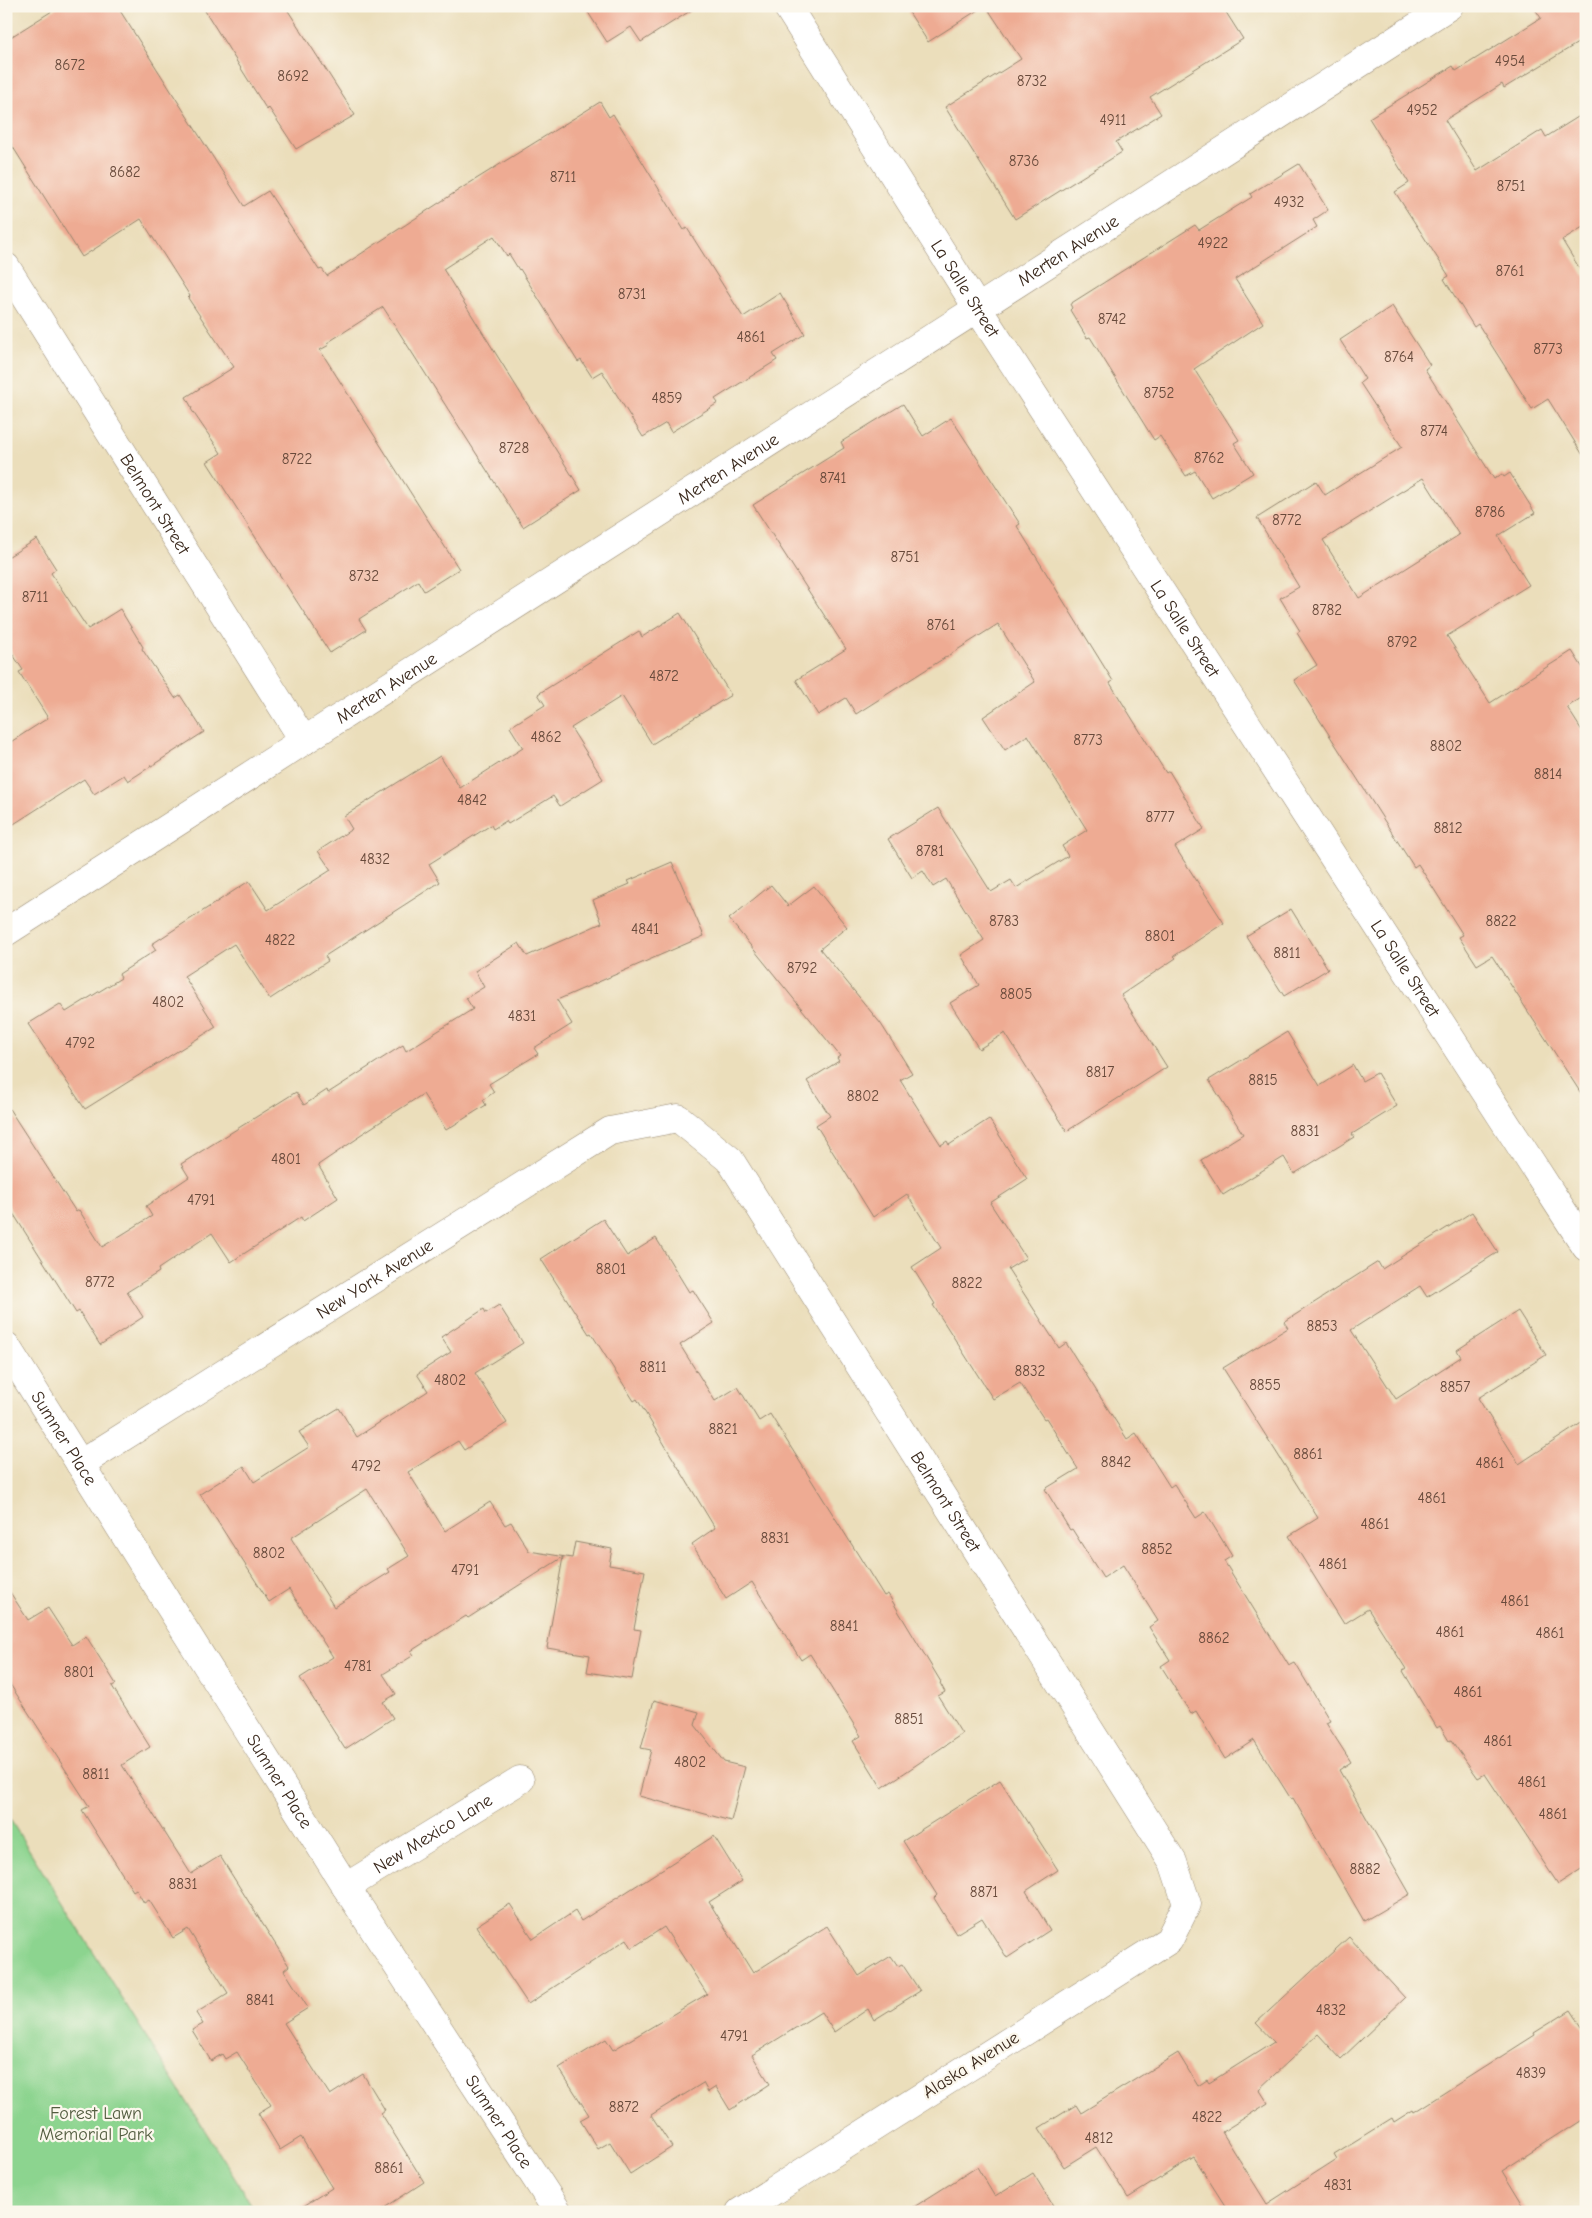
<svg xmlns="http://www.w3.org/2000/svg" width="1592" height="2218" viewBox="0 0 1592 2218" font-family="'Comic Neue',sans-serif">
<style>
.green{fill:#8cd48f;stroke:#647f56}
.building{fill:#eeab93;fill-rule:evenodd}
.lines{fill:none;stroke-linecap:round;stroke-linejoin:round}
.minor-casing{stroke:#93846c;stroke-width:29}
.minor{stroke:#fff;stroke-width:28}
.labels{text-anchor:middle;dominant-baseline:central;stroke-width:4.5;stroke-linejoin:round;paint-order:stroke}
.number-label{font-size:15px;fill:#684a3b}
.street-label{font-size:18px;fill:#3b2a1e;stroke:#fbf7ec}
.park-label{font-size:18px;fill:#535d40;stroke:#fbf7ec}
</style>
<rect width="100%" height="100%" fill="#fbf7ec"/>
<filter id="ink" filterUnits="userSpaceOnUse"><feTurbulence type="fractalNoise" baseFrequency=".02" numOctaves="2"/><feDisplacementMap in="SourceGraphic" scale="10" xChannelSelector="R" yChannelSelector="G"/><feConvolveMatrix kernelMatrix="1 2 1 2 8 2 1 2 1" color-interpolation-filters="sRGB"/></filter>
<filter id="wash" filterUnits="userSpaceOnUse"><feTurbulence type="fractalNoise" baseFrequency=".0096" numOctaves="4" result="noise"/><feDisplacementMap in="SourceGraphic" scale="20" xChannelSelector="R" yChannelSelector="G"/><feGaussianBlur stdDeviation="1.12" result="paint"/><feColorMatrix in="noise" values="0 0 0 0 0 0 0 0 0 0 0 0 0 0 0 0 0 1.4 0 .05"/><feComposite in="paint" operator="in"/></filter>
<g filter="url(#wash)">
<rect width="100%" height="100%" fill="#ebdebb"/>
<path class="green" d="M6 1813 256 2212H6Z"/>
<g id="blocks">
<g class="building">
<path d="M60 6H117L244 206 268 191 319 270 322 269 327 276 465 186 600 102 609 117 613 114 684 230 687 228 743 317 780 293 805 334 773 354 777 360 715 399 718 403 671 432 666 423 643 437 602 371 592 377 581 360 578 362 520 269 519 270 509 254 507 256 494 236 443 269 581 490 523 527 383 307 327 343 329 345 320 350 459 569 424 591 418 581 359 619 366 630 330 653 207 462 221 453 191 409 192 408 186 397 234 367 188 298 190 296 141 219 82 257 6 136V40Z"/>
<path d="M202 6H285L355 115 296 149 269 108 267 110Z"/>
<path d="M584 6H698L641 42 631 27 607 42Z"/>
<path d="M905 6H984L928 42Z"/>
<path d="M986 6H1222L1243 39 1150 97 1161 114 1116 142 1122 152 1015 219 945 107 1021 59Z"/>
<path d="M1533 6H1586V38L1504 88 1502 84 1445 120 1477 171 1542 130 1546 137 1586 112V225L1562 240 1586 279V460L1548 399 1532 409 1478 324 1474 327 1444 279 1449 276 1395 192 1409 183 1369 118 1453 66 1456 71 1541 18Z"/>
<path d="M1299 164 1328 210 1313 220 1317 227 1235 279 1263 323 1194 369 1239 440 1234 443 1253 473 1212 498 1195 471 1186 476 1160 436 1154 440 1090 337 1087 338 1070 310 1072 308 1070 304 1195 225 1199 230 1252 197 1250 194Z"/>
<path d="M1392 306 1430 365 1425 369 1494 479 1502 474 1504 477 1510 473 1535 513 1498 536 1529 585 1447 636 1490 703 1572 651 1586 673V695L1567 707 1586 737V1101L1492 956 1477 965 1459 937 1463 935 1418 864 1414 867 1294 680 1317 665 1297 633 1300 631 1280 598 1299 587 1257 518 1316 481 1325 495 1402 447 1360 383 1365 379 1340 340ZM1423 478 1459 535 1359 598 1323 540Z"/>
<path d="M903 404 923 436 951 418 1020 524 1017 526 1113 681 1110 683 1166 773 1169 771 1204 829 1175 847 1224 923 1174 956 1176 958 1121 995 1167 1067 1067 1131 1005 1033 979 1049 950 1003 979 985 961 955 984 940 946 879 933 887 923 871 912 878 888 839 938 808 991 892 1011 880 1016 888 1068 856 1062 846 1087 830 1028 735 1005 750 983 717 1035 682 998 624 856 714 846 698 818 715 796 680 846 649 753 505 844 448 841 442Z"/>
<path d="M37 539 56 569 51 573 88 629 120 609 143 647 142 649 175 698 180 695 204 732 128 781 124 775 94 794 84 779 6 829V745L48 718 19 672 23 670 6 644V558Z"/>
<path d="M680 613 731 695 652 744 622 696 571 728 603 779 560 806 553 796 508 824 506 821 493 829 491 825 429 864 440 882 325 956 328 961 270 999 234 944 184 976 216 1027 85 1109 28 1024 60 1004 66 1012 121 978 119 974 156 950 152 944 249 881 268 910 331 870 318 851 352 829 344 816 440 756 460 788 523 748 510 727 545 705 538 694 639 631 642 637Z"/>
<path d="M672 862 704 936 557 1000 572 1024 534 1048 538 1054 489 1084 494 1092 483 1100 486 1105 446 1130 423 1094 357 1137 358 1138 318 1165 338 1198 303 1221 301 1217 231 1262 212 1233 158 1269 159 1272 127 1292 143 1317 100 1345 79 1311 76 1313 6 1202V1104L76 1212 79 1210 102 1247 152 1216 146 1206 189 1177 181 1164 296 1092 304 1105 327 1090 328 1093 403 1045 406 1051 473 1009 466 998 484 987 475 971 519 943 527 956 602 923 593 900 630 884 628 881Z"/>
<path d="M771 885 788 906 814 886 847 927 820 949 881 1024 912 1073 900 1080 941 1145 947 1141 949 1145 989 1119 1027 1179 990 1203 1026 1258 1008 1269 1059 1348 1066 1343 1127 1439 1136 1433 1170 1487 1174 1484 1196 1518 1205 1512 1232 1556 1224 1561 1289 1666 1295 1663 1330 1721 1326 1723 1351 1762 1339 1770 1410 1894 1364 1921 1293 1798 1291 1799 1254 1740 1225 1759 1196 1711 1191 1714 1161 1666 1170 1660 1149 1627 1158 1621 1123 1565 1103 1578 1072 1529 1070 1530 1045 1489 1078 1469 1046 1418 1044 1419 1020 1383 993 1399 933 1305 935 1304 912 1267 941 1248 907 1194 873 1217 816 1125 830 1116 807 1081 839 1061 837 1058 840 1056 729 919Z"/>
<path d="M1291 909 1328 969 1284 996 1246 936Z"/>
<path d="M1287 1032 1320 1086 1353 1065 1362 1081 1377 1073 1397 1106 1352 1134 1354 1137 1294 1174 1284 1157 1223 1195 1201 1160 1243 1134 1209 1080Z"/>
<path d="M1472 1212 1498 1252 1427 1297 1420 1286 1351 1330 1396 1399 1461 1357 1457 1350 1518 1311 1546 1355 1478 1398 1519 1464 1586 1420V1866L1558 1884 1485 1774 1478 1778 1451 1740 1449 1741 1440 1726 1437 1728 1403 1671 1406 1669 1368 1609 1344 1624 1289 1536 1318 1518 1223 1368 1288 1328 1284 1322 1378 1262 1382 1269Z"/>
<path d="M603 1219 627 1256 656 1238 689 1292 693 1290 714 1323 680 1345 715 1401 738 1387 759 1421 770 1414 884 1596 888 1594 941 1682 940 1683 945 1692 938 1696 962 1734 882 1788 853 1741 861 1736 810 1654 801 1660 752 1582 726 1599 692 1544 715 1528 637 1399 634 1401 591 1333 589 1334 541 1259Z"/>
<path d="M499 1305 523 1343 475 1373 507 1423 464 1450 458 1441 408 1472 445 1531 490 1502 505 1525 511 1522 529 1551 572 1558 575 1542 612 1549 609 1565 645 1571 634 1629 641 1630 632 1679 587 1672 590 1655 547 1648 563 1557 468 1618 466 1616 411 1651 414 1655 383 1674 396 1694 383 1702 393 1718 345 1749 300 1678 333 1657 289 1589 269 1602 200 1494 244 1466 254 1482 309 1447 299 1432 339 1408 357 1437 428 1391 417 1374 451 1352 441 1337 484 1309 486 1313ZM367 1489 409 1556 388 1569 390 1572 334 1607 291 1538Z"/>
<path d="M6 1586 28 1620 48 1608 72 1645 86 1636 116 1684 112 1686 150 1747 122 1765 191 1874 220 1856 289 1966 284 1970 308 2008 284 2023 330 2095 363 2074 385 2110 381 2113 424 2182 378 2212H294L332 2188 301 2137 280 2150 258 2113 271 2105 237 2052 225 2059 222 2054 211 2061 192 2030 203 2024 196 2013 228 1993 188 1929 173 1938 149 1900 144 1903 136 1889 133 1891 82 1810 89 1806 6 1678Z"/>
<path d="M654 1700 699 1712 695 1725 724 1762 745 1767 731 1821 639 1796 651 1750 641 1748Z"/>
<path d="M1000 1780 1058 1870 1026 1891 1050 1930 1007 1958 982 1918 956 1934 934 1898 937 1895 903 1841Z"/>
<path d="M714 1836 742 1881 709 1902 753 1973 827 1926 859 1976 891 1956 898 1966 902 1964 920 1991 874 2020 868 2009 834 2032 821 2012 752 2055 770 2084 730 2110 716 2087 708 2092 703 2083 651 2115 672 2147 630 2174 610 2142 598 2149 580 2120 589 2115 559 2068 606 2039 613 2050 707 1994 664 1927 632 1948 627 1939 528 2004 476 1926 510 1904 533 1939 575 1911 581 1921Z"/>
<path d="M1349 1937 1405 1998 1341 2059 1318 2034 1259 2089 1268 2103 1222 2132 1267 2204 1337 2159 1334 2154 1392 2118 1394 2122 1413 2110 1414 2112 1535 2035 1534 2033 1571 2010 1586 2033V2117L1502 2171 1527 2212H1229L1194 2157 1128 2198 1096 2147 1064 2167 1039 2128 1076 2105 1081 2113 1178 2053 1198 2086 1207 2080 1209 2083 1274 2042 1256 2023Z"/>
<path d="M977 2167 995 2197 1033 2173 1057 2212H906Z"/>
</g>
</g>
</g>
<g filter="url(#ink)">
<use href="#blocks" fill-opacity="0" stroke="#93846c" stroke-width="1"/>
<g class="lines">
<g class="minor-casing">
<g id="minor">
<path id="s1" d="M787 6 978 309 1586 1247"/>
<path id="s2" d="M6 267 304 741"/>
<path id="s3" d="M6 932 1449 6"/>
<path id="s4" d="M6 1346 346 1887 558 2212"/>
<path id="s5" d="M80 1464 610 1131 678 1118 730 1160 1173 1862 1187 1904 1169 1940 740 2212"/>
<path id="s6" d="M346 1887 520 1780"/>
</g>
</g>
<use href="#minor" class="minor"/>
</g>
</g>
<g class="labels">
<g class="number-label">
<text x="1510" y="61">4954</text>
<text x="70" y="65">8672</text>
<text x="293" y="76">8692</text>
<text x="1032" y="81">8732</text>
<text x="1422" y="110">4952</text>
<text x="1113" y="120">4911</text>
<text x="1024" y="161">8736</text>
<text x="125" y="172">8682</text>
<text x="563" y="177">8711</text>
<text x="1511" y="186">8751</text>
<text x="1289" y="202">4932</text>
<text x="1213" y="243">4922</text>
<text x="1510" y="271">8761</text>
<text x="632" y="294">8731</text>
<text x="1112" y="319">8742</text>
<text x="751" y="337">4861</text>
<text x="1548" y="349">8773</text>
<text x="1399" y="357">8764</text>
<text x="1159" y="393">8752</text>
<text x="667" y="398">4859</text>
<text x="1434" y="431">8774</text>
<text x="514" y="448">8728</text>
<text x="1209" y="458">8762</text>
<text x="297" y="459">8722</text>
<text x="833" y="478">8741</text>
<text x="1490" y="512">8786</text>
<text x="1287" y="520">8772</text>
<text x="905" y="557">8751</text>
<text x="364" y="576">8732</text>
<text x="35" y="597">8711</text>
<text x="1327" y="610">8782</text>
<text x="941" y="625">8761</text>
<text x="1402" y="642">8792</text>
<text x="664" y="676">4872</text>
<text x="546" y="737">4862</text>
<text x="1088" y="740">8773</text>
<text x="1446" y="746">8802</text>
<text x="1548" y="774">8814</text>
<text x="472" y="800">4842</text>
<text x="1160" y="817">8777</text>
<text x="1448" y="828">8812</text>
<text x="930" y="851">8781</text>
<text x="375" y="859">4832</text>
<text x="1004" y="921">8783</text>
<text x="1501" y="921">8822</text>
<text x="645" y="929">4841</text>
<text x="1160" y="936">8801</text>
<text x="280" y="940">4822</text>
<text x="1287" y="953">8811</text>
<text x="802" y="968">8792</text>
<text x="1016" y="994">8805</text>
<text x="168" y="1002">4802</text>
<text x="522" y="1016">4831</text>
<text x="80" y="1043">4792</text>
<text x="1100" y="1072">8817</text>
<text x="1263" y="1080">8815</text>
<text x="863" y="1096">8802</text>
<text x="1305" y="1131">8831</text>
<text x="286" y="1159">4801</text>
<text x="201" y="1200">4791</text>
<text x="611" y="1269">8801</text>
<text x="100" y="1282">8772</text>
<text x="967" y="1283">8822</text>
<text x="1322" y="1326">8853</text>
<text x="653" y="1367">8811</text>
<text x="1030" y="1371">8832</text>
<text x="450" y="1380">4802</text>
<text x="1265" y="1385">8855</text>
<text x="1455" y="1387">8857</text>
<text x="723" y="1429">8821</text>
<text x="1308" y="1454">8861</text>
<text x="1116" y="1462">8842</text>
<text x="1490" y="1463">4861</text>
<text x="366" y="1466">4792</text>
<text x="1432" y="1498">4861</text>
<text x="1375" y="1524">4861</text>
<text x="775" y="1538">8831</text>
<text x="1157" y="1549">8852</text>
<text x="269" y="1553">8802</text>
<text x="1333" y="1564">4861</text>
<text x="465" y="1570">4791</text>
<text x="1515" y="1601">4861</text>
<text x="844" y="1626">8841</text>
<text x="1450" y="1632">4861</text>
<text x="1550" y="1633">4861</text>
<text x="1214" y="1638">8862</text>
<text x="358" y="1666">4781</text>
<text x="79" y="1672">8801</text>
<text x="1468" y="1692">4861</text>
<text x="909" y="1719">8851</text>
<text x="1498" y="1741">4861</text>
<text x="690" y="1762">4802</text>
<text x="96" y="1774">8811</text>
<text x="1532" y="1782">4861</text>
<text x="1553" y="1814">4861</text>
<text x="1365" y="1869">8882</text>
<text x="183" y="1884">8831</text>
<text x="984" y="1892">8871</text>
<text x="260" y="2000">8841</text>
<text x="1331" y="2010">4832</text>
<text x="734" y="2036">4791</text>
<text x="1531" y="2073">4839</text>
<text x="624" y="2107">8872</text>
<text x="1207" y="2117">4822</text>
<text x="1099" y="2138">4812</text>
<text x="389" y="2168">8861</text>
<text x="1338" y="2185">4831</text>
</g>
<g class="street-label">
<text stroke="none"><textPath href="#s3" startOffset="1262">Merten Avenue</textPath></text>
<text stroke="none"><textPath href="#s1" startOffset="334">La Salle Street</textPath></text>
<text stroke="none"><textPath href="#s3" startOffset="858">Merten Avenue</textPath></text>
<text stroke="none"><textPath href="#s2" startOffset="280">Belmont Street</textPath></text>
<text stroke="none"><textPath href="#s1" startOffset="739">La Salle Street</textPath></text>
<text stroke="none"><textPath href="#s3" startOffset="452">Merten Avenue</textPath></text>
<text stroke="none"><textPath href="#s1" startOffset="1144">La Salle Street</textPath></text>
<text stroke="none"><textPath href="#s5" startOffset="348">New York Avenue</textPath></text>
<text stroke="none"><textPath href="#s4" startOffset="109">Sumner Place</textPath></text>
<text stroke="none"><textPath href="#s5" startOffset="1166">Belmont Street</textPath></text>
<text stroke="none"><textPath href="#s4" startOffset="514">Sumner Place</textPath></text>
<text stroke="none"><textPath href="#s6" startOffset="102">New Mexico Lane</textPath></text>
<text transform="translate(971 2065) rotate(-32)">Alaska Avenue</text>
<text stroke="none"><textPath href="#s4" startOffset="919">Sumner Place</textPath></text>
</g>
<g class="park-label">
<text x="96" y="2113">Forest Lawn<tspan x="96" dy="21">Memorial Park</tspan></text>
</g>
</g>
<rect width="1592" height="2218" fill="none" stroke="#fbf7ec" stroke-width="25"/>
</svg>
